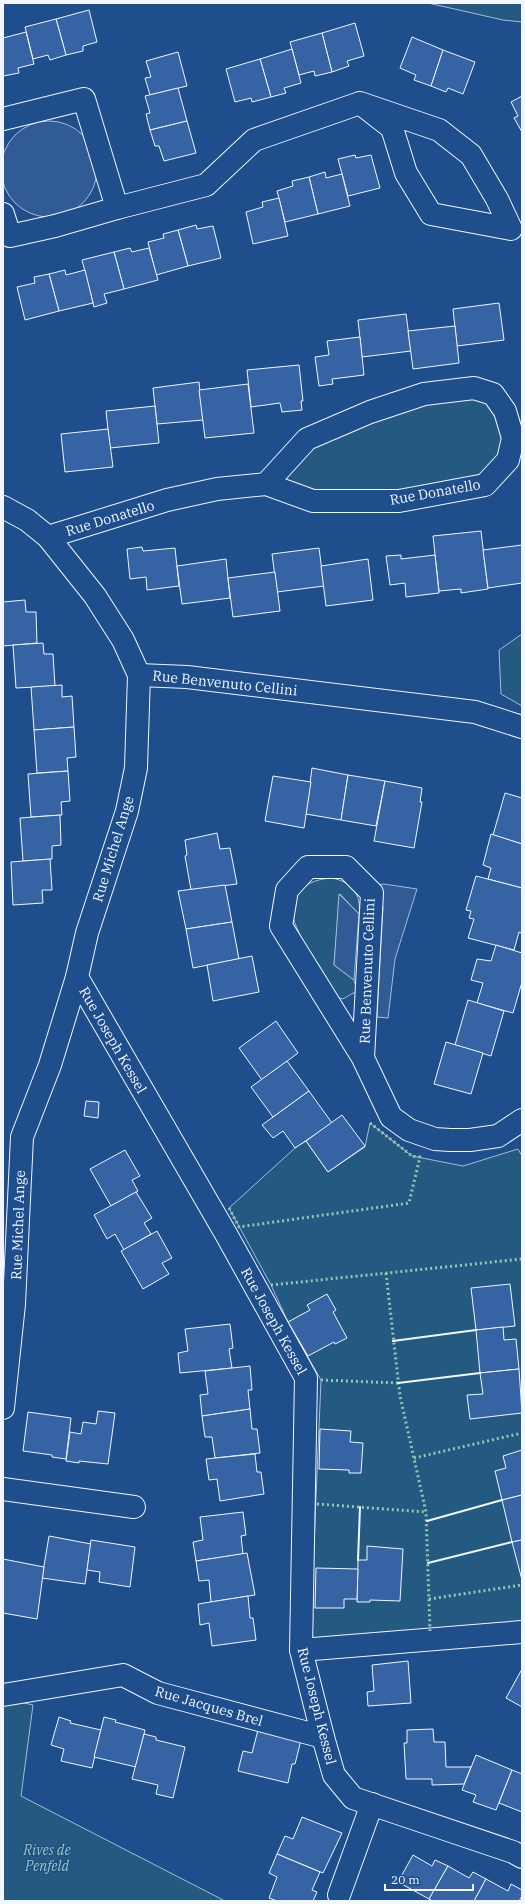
<svg xmlns="http://www.w3.org/2000/svg" width="525" height="1904" viewBox="0 0 525 1904" font-family="'IBM Plex Serif',serif">
<style>
.green{fill:#245a82;stroke:#a8bbd7}
.parking{fill:#305b95;stroke:#a8bbd7}
.building{fill:#3563a3;stroke:#f2f6ff}
.lines{fill:none;stroke-linecap:round;stroke-linejoin:round}
.minor-casing{stroke:#f2f6ff;stroke-width:24}
.minor{stroke:#1f4e8c;stroke-width:22}
.hedge{stroke:#97c8a6;stroke-width:3;stroke-dasharray:2 3;stroke-linecap:butt}
.wall{stroke:#f2f6ff;stroke-width:2}
.labels{text-anchor:middle;dominant-baseline:central;stroke-width:3;stroke-linejoin:round;paint-order:stroke}
.street-label{font-size:14px;fill:#f2f6ff;stroke:#1f4e8c}
.park-label{font-size:14px;font-style:italic;fill:#97c8a6;stroke:#1f4e8c}
</style>
<rect width="100%" height="100%" fill="#1f4e8c"/>
<g class="green">
<path d="M428 3H522V22L503 20Z"/>
<path d="M493 394 513 438 485 485 399 501 266 484 307 439 370 412Z"/>
<path d="M522 634V706L501 694 499 650Z"/>
<path d="M331 878C351 881 362 895 359 914L340 894 334 965 354 980 357 991 343 999 336 997C326 981 294 931 293 915 292 890 308 880 331 878Z"/>
<path d="M370 1123 412 1156 463 1166 518 1149 522 1156V1632L310 1640 321 1380 288 1322 271 1285 229 1208 295 1148 306 1141 328 1172 365 1147Z"/>
<path d="M3 1698 33 1705 21 1796 225 1901H3Z"/>
</g>
<g class="parking">
<circle cx="49" cy="169" r="48"/>
<path d="M384 884 417 889 395 959 388 1018 377 1017 383 907 377 885Z"/>
<path d="M339 894 359 914 354 980 334 965Z"/>
</g>
<g class="building">
<path d="M89 10 97 42 83 46V51L66 55 56 19Z"/>
<path d="M56 19 66 55 50 60 48 55 33 59 25 27Z"/>
<path d="M355 23 364 56 347 61 349 66 332 72 322 33Z"/>
<path d="M26 32 34 64 18 68 19 73 3 76V38Z"/>
<path d="M322 33 332 72 315 76 314 71 299 75 290 42Z"/>
<path d="M412 37 443 50 431 86 414 80 416 75 400 68Z"/>
<path d="M292 49 301 83 284 88 286 93 271 97 260 59Z"/>
<path d="M443 50 475 62 463 94 448 88 446 92 431 86Z"/>
<path d="M178 52 187 86 150 95 145 78 151 77 146 61Z"/>
<path d="M260 59 271 97 252 102 251 98 235 102 226 69Z"/>
<path d="M178 88 187 121 150 130 146 114 150 113 145 96Z"/>
<path d="M522 96V132L514 118 518 116 511 102Z"/>
<path d="M187 121 196 153 164 161 159 146H155L150 130Z"/>
<path d="M355 155 356 158 371 155 380 188 348 196 338 159Z"/>
<path d="M325 172 326 178 342 174 350 206 318 214 309 177Z"/>
<path d="M309 177 318 214 285 222 277 191 293 186 292 181Z"/>
<path d="M279 198 288 236 253 244 246 212 263 207 262 202Z"/>
<path d="M196 225 197 229 213 226 221 258 188 266 178 230Z"/>
<path d="M178 230 188 266 156 275 148 242 164 238 163 234Z"/>
<path d="M130 248 132 252 149 248 158 280 124 289 114 252Z"/>
<path d="M114 252 124 289 104 294 107 303 94 307 82 260Z"/>
<path d="M65 270 66 275 85 270 93 303 59 311 49 274Z"/>
<path d="M49 274 59 311 25 320 17 287 35 283 34 277Z"/>
<path d="M499 303 504 340 457 346 453 309Z"/>
<path d="M406 314 411 351 362 357 358 320Z"/>
<path d="M455 326 459 363 413 369 408 331Z"/>
<path d="M360 337 364 375 332 379 333 384 319 386 315 357 329 355 327 341Z"/>
<path d="M299 365 303 401H301L302 410 282 412 280 403 251 407 247 370Z"/>
<path d="M199 382 203 420 157 424 153 388Z"/>
<path d="M248 384 254 433 205 438 199 390Z"/>
<path d="M155 406 159 443 110 448 106 411Z"/>
<path d="M108 429 113 467 65 472 61 434Z"/>
<path d="M481 531 488 589 461 593V589L439 591 433 536Z"/>
<path d="M522 545V583L488 588 483 550Z"/>
<path d="M142 547 143 551 175 548 179 586 147 590 146 577 130 579 127 549Z"/>
<path d="M319 548 324 586 277 592 272 554Z"/>
<path d="M401 555V559L435 555 439 593 406 597 405 583 390 585 386 556Z"/>
<path d="M226 559 230 598 182 604 177 566Z"/>
<path d="M368 559 373 600 326 606 321 566Z"/>
<path d="M275 572 280 611 233 617 228 578Z"/>
<path d="M25 600 26 612H36L37 643 3 646V602Z"/>
<path d="M43 643 44 654H53L55 686 16 688 13 645Z"/>
<path d="M62 685V697L72 696 74 727 34 730 31 687Z"/>
<path d="M74 727 76 757 67 758 68 771 37 773 34 730Z"/>
<path d="M312 768 348 775 341 820 306 814Z"/>
<path d="M68 771 70 801 61 802 62 815 31 817 28 774Z"/>
<path d="M348 775 385 781 376 826 341 820Z"/>
<path d="M273 776 311 782 304 828 265 821Z"/>
<path d="M385 781 422 788 420 802H422L414 848 374 841Z"/>
<path d="M505 793 522 798V844L493 835Z"/>
<path d="M60 815 61 845 52 846V859L23 861 20 818Z"/>
<path d="M217 833 220 849 230 848 237 884 191 890 185 856 187 855 185 840Z"/>
<path d="M491 834 522 844V888L488 879 491 868 483 865Z"/>
<path d="M50 859 52 890H42L43 903 13 905 11 862Z"/>
<path d="M476 876 522 888V930L521 933 519 932 514 950 468 938 474 919 469 918 471 911 466 910Z"/>
<path d="M225 885 232 922 186 929 178 891Z"/>
<path d="M232 922 239 959 193 968 186 929Z"/>
<path d="M496 945 522 953V982L513 1013 477 1003 483 983 471 980 477 959 491 961Z"/>
<path d="M252 956 259 992 213 1001 207 965Z"/>
<path d="M468 1000 504 1011 491 1056 455 1045Z"/>
<path d="M276 1021 298 1053 262 1080 239 1048Z"/>
<path d="M446 1042 483 1053 471 1094 434 1084Z"/>
<path d="M287 1061 309 1091 273 1117 251 1087Z"/>
<path d="M309 1091 332 1123 295 1148 283 1131 273 1138 262 1125Z"/>
<path d="M86 1101 99 1102 98 1118 84 1116Z"/>
<path d="M342 1115 365 1146 328 1172 306 1141Z"/>
<path d="M125 1150 140 1176 132 1180 138 1191 111 1206 90 1169Z"/>
<path d="M136 1192 152 1218 144 1223 151 1234 124 1250 115 1234 107 1239 94 1215Z"/>
<path d="M157 1231 172 1258 162 1263 169 1274 143 1289 121 1251Z"/>
<path d="M510 1284 515 1326 476 1330 471 1288Z"/>
<path d="M327 1294 336 1310 333 1312 347 1338 335 1344 334 1342 308 1356 288 1322 310 1310 307 1305Z"/>
<path d="M230 1324 233 1348 229 1349 232 1368 180 1373 178 1353 188 1351 185 1329Z"/>
<path d="M503 1327 504 1340 516 1339 519 1369 480 1373 476 1330Z"/>
<path d="M250 1366 252 1390H248L250 1409 202 1416 200 1395 208 1394 205 1371Z"/>
<path d="M519 1369 522 1413 470 1419 467 1395 483 1394 480 1373Z"/>
<path d="M250 1409 252 1429H257L260 1453 215 1458 212 1437H205L202 1416Z"/>
<path d="M98 1411 115 1413 108 1464 79 1461V1463L66 1461 70 1432 81 1434 83 1422 96 1424Z"/>
<path d="M28 1412 71 1418 66 1459 52 1457V1455L23 1451Z"/>
<path d="M320 1429 351 1431 350 1442 363 1443 361 1473H349V1470L319 1469Z"/>
<path d="M522 1450V1495L502 1500 495 1471 506 1468 503 1456Z"/>
<path d="M255 1454 257 1472H261L264 1494 220 1501 217 1479 209 1480 206 1459Z"/>
<path d="M522 1495V1540L512 1542 502 1500Z"/>
<path d="M243 1512 246 1535 241 1536 243 1554 196 1561 193 1542 203 1540 200 1517Z"/>
<path d="M49 1536 91 1544 85 1584 42 1578Z"/>
<path d="M91 1540 135 1547 130 1587 99 1582 100 1572 87 1570Z"/>
<path d="M522 1540V1580L512 1542Z"/>
<path d="M367 1546 403 1549 400 1601 370 1600V1602H357L358 1560H367Z"/>
<path d="M247 1553 255 1595 211 1602 209 1580 199 1581 196 1561Z"/>
<path d="M3 1559 44 1567 37 1619 3 1613Z"/>
<path d="M316 1568 358 1569 357 1599H344V1608H315Z"/>
<path d="M248 1596 250 1618H253L256 1640 212 1646 209 1623 200 1625 198 1604Z"/>
<path d="M408 1661 411 1703 368 1706 367 1692 374 1691 372 1665Z"/>
<path d="M522 1669V1707L506 1698Z"/>
<path d="M59 1717 71 1721 70 1723 101 1730 92 1768 61 1761 64 1749 51 1745Z"/>
<path d="M104 1717 116 1720 115 1722 145 1730 136 1767 94 1757Z"/>
<path d="M433 1729 434 1742H445L446 1767H471L464 1784 432 1785V1779H406L404 1743H407V1730Z"/>
<path d="M258 1730 301 1740 295 1764H292L288 1783 238 1771 243 1751 252 1753Z"/>
<path d="M144 1734 156 1737V1740L185 1747 173 1798 156 1794 158 1785 132 1779Z"/>
<path d="M476 1755 512 1770 496 1810 473 1802 476 1795 462 1790Z"/>
<path d="M512 1770 522 1774V1812L499 1803Z"/>
<path d="M302 1817 342 1833 323 1873 277 1854 285 1836 293 1839Z"/>
<path d="M277 1854 320 1872 312 1890 317 1892 313 1901H277L269 1898 277 1877 269 1873Z"/>
<path d="M413 1855 432 1866 435 1860 448 1866 429 1899 398 1882Z"/>
<path d="M448 1866 469 1878 473 1872 486 1879 474 1901H433L429 1899Z"/>
<path d="M486 1879 508 1891 511 1884 522 1890V1896L519 1901H474Z"/>
</g>
<g class="lines">
<g class="minor-casing">
<g id="minor">
<path d="M3 119 84 99 117 208"/>
<path d="M3 214 10 236 55 226 117 208 206 185 254 140 360 103 439 130 471 155 497 199 511 229 431 214 406 173 392 128 360 103"/>
<path d="M3 507 27 520 48 537 95 596 123 640 139 675 136 768 127 811 87 933 77 977 50 1065 22 1137 14 1304 3 1408"/>
<path d="M48 537 167 500 217 489 266 484 313 501H399L485 485 508 460 513 438 505 411 493 394 474 388 424 394 370 412 307 439 266 484"/>
<path d="M139 675 187 677 475 712 522 727"/>
<path d="M77 977 226 1234 306 1378 301 1650 323 1737 334 1775 353 1798 513 1852 522 1857"/>
<path d="M363 1058 372 893 346 867H308L287 890 281 926 363 1058 391 1117 409 1130 435 1139 450 1140H470L498 1136 522 1120"/>
<path d="M3 1489 134 1507"/>
<path d="M301 1650 522 1632"/>
<path d="M3 1695 123 1675 158 1693 323 1737"/>
<path d="M339 1895 372 1804"/>
</g>
</g>
<use href="#minor" class="minor"/>
<g class="hedge">
<path d="M229 1208 239 1227 409 1203 420 1157 412 1156 370 1123"/>
<path d="M386 1273 400 1396 426 1512 430 1631"/>
<path d="M271 1285 522 1259"/>
<path d="M321 1380 398 1383"/>
<path d="M414 1458 522 1433"/>
<path d="M317 1504 426 1512"/>
<path d="M429 1599 522 1585"/>
</g>
<g class="wall">
<path d="M393 1341 476 1330"/>
<path d="M398 1383 480 1373"/>
<path d="M427 1521 502 1500"/>
<path d="M358 1560 360 1507"/>
<path d="M428 1563 512 1542"/>
</g>
</g>
<g class="labels">
<g class="street-label">
<text transform="translate(435 492) rotate(-10)">Rue Donatello</text>
<text transform="translate(110 518) rotate(-17)">Rue Donatello</text>
<text transform="translate(225 683) rotate(6)">Rue Benvenuto Cellini</text>
<text transform="translate(113 849) rotate(-73)">Rue Michel Ange</text>
<text transform="translate(367 971) rotate(-88)">Rue Benvenuto Cellini</text>
<text transform="translate(113 1040) rotate(60)">Rue Joseph Kessel</text>
<text transform="translate(18 1225) rotate(-88)">Rue Michel Ange</text>
<text transform="translate(274 1321) rotate(61)">Rue Joseph Kessel</text>
<text transform="translate(209 1706) rotate(16)">Rue Jacques Brel</text>
<text transform="translate(317 1706) rotate(76)">Rue Joseph Kessel</text>
</g>
<g class="park-label">
<text x="47" y="1850">Rives de<tspan x="47" dy="16">Penfeld</tspan></text>
</g>
</g>
<rect width="525" height="1904" fill="none" stroke="#f2f6ff" stroke-width="8"/>
<path d="M385 1884v6h88v-6" fill="none" stroke="#f2f6ff" stroke-width="2"/>
<text x="391" y="1884" font-size="12" fill="#f2f6ff" stroke="#1f4e8c" stroke-width="3" paint-order="stroke">20 m</text>
</svg>
